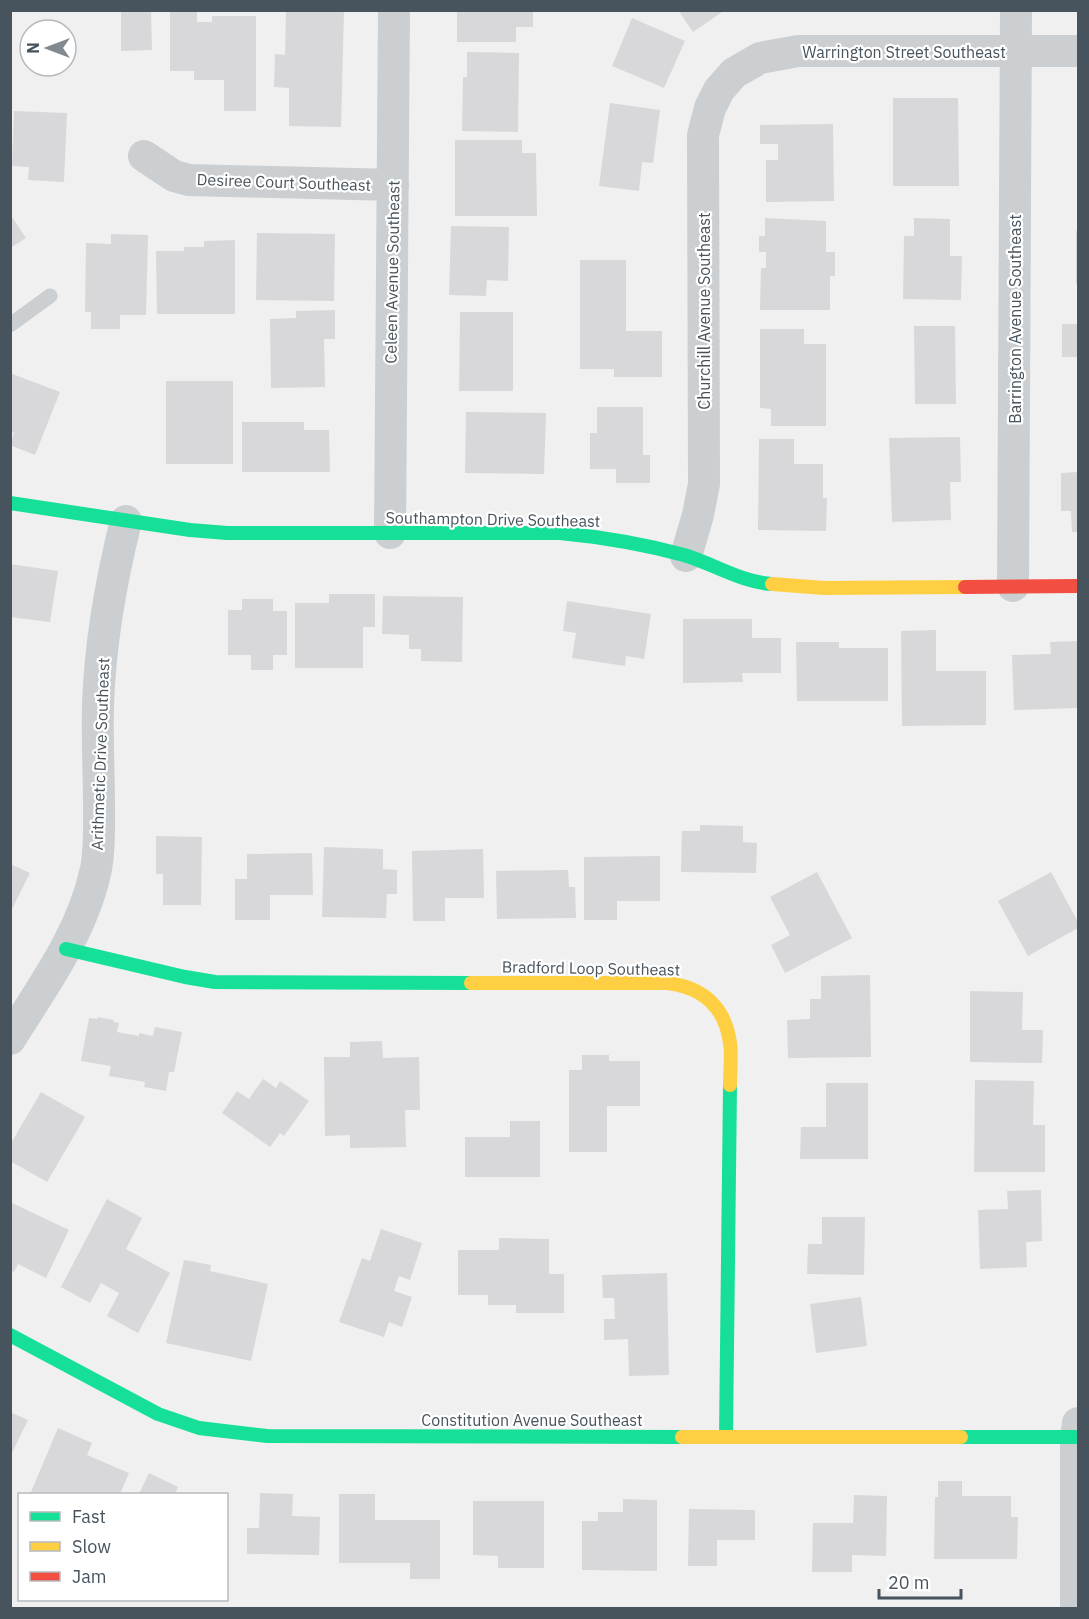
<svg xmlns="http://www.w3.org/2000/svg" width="1089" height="1619" viewBox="0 0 1089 1619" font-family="'IBM Plex Sans',sans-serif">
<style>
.building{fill:#d8d8da}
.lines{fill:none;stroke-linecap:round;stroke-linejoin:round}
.lane{stroke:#cbcfd1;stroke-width:15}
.street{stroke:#cbcfd1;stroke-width:32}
.fast{stroke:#16e098;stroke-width:14}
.slow{stroke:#ffcf43;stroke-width:14}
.jam{stroke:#f24e42;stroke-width:14}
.labels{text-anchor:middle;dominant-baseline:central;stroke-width:4.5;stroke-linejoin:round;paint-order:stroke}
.street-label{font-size:16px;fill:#47535d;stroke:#fff}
</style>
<rect width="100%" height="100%" fill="#f0f0f0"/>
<g class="building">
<path d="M121 10H151L152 50 121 51Z"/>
<path d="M170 10H197V22H212V16H256V111H224V80H194V71H170Z"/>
<path d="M286 10H344L341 127 289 126V88L274 87 275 54 285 55Z"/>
<path d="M457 10H533V27H516V42H457Z"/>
<path d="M678 10H725L693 32Z"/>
<path d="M632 18 685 41 664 88 612 66Z"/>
<path d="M467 52 519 53 518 132 462 131 463 77H467Z"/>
<path d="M893 98H958L959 186H893Z"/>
<path d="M610 103 660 110 653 163 642 162 639 191 599 186Z"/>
<path d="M14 111 67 113 64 182 28 180 29 167 12 166Z"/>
<path d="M833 124 834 201 766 202V160H778V144H760V125Z"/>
<path d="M455 140H522V153H536L537 216H455Z"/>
<path d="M10 214 26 238 10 248Z"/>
<path d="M765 218 826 221V252H835V276H830V310H760L761 268H766V252H759V236H765Z"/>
<path d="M914 218 950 219V256H962L961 300 903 299 904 236H914Z"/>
<path d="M451 226 509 227 508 281 487 280 486 296 449 295Z"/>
<rect x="1076" y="231" width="2" height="53"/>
<path d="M257 233 335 234 334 301 256 300Z"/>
<path d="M111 234 148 235 146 315H120V329H91V312H85L86 243 111 244Z"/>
<path d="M235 240V314H157L156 251H184V247H204V241Z"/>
<path d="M580 260H626V331H662V377H614V369H580Z"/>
<path d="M335 310V339H324L325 387 271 388 270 319 296 318V311Z"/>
<path d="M460 312H513V391H459Z"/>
<rect x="1062" y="324" width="16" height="33"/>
<path d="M914 326H955L956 404H915Z"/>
<path d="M760 329H804V344H826V426H771V409L760 408Z"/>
<path d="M10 373 60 392 35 455 10 445 14 433 10 431Z"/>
<rect x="166" y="381" width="67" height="83"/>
<path d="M597 407H643V455H650V483H616V469H590V433H597Z"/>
<path d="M466 412 546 413 544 474 465 473Z"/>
<path d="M242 422H304V430H329L330 472H242Z"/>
<path d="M960 437 961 482H950L951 520 892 522 889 438Z"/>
<path d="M759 439H794V464H823V498H827L826 531 758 530Z"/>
<path d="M1078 472V532H1072L1071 511H1061V473Z"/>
<path d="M10 564 58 571 50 622 10 617Z"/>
<path d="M329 594H375V627H363V668H295V603H329Z"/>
<path d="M383 596 463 597 462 662 421 661V649H409V635L382 634Z"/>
<path d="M242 599H273V611H287V655H273V670H251V655H228V610H242Z"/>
<path d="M567 601 651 614 644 659 626 656 625 666 572 658 576 633 563 631Z"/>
<path d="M683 619H752V638H781V673H742L743 682 683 683Z"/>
<path d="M936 630V671H986V725L902 726 901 631Z"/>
<path d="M1078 641V708L1014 710 1012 655 1051 654 1050 642Z"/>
<path d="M796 642H839V648H888V701H797Z"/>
<path d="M700 825 743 826V842L757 843 756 873 681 872 682 831H700Z"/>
<path d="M156 836 202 837 201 905H163V874H156Z"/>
<path d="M324 847 383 849V869L397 870V894H387L386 918 322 917Z"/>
<path d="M483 849 484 898H445V921H413L412 851Z"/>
<path d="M312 853 313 895H270V920H235V879H247V854Z"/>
<path d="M660 856V901H617V920H584V857Z"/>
<path d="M10 864 30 873 10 913Z"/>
<path d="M568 870 569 887H575L576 918 497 919 496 871Z"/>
<path d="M817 872 852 938 785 973 771 945 790 935 770 897Z"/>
<path d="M1051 872 1078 922V928L1028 956 998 901Z"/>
<path d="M870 975 871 1057 788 1058 787 1020 810 1019V999H821V976Z"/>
<path d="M970 991 1023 992 1022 1030H1043L1042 1063 970 1062Z"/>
<path d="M98 1017 114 1020 113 1022 119 1023 117 1032 139 1036V1033L153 1036 155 1027 182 1032 174 1072H169L166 1091 144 1087 145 1082 109 1076 111 1066 81 1061 89 1018 97 1019Z"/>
<path d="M382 1041 383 1058 419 1057 420 1110H405L406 1147 350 1148V1135L325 1136 324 1057H350V1042Z"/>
<path d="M582 1055H609V1061H640V1106H607V1152H569V1070H582Z"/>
<path d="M263 1079 276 1088 280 1081 309 1101 284 1136 280 1133 270 1147 222 1113 237 1091 249 1099Z"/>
<path d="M975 1080 1034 1081 1033 1125H1045V1172H974Z"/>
<path d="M826 1083H868V1159H800L801 1127H826Z"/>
<path d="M41 1092 85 1117 47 1182 10 1161V1145Z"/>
<path d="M510 1121H540V1177H465V1137H510Z"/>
<path d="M1041 1190 1042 1241 1026 1242 1027 1267 980 1269 978 1210 1008 1209 1007 1191Z"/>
<path d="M107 1199 142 1218 126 1249 170 1273 138 1333 107 1316 119 1293 101 1283 90 1303 61 1287Z"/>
<path d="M10 1202 69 1230 46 1278 18 1264 14 1272 10 1270Z"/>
<path d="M822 1217H865L864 1275 807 1274 808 1244H822Z"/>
<path d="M381 1229 422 1243 410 1280 399 1276 394 1291 412 1297 402 1327 389 1322 384 1337 339 1322 362 1258 370 1261Z"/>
<path d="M499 1238 549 1239V1274H564V1313H516V1305H488V1295H458V1250H499Z"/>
<path d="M184 1260 211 1265 210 1271 268 1284 251 1361 166 1343Z"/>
<path d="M667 1273 669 1375 629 1376 628 1339 604 1340V1319H615L614 1298H603L602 1275Z"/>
<path d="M861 1297 867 1346 816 1353 810 1304Z"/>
<path d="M10 1412 28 1420 10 1457Z"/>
<path d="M58 1428 92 1443 87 1455 129 1473 120 1494H38L31 1492Z"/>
<path d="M149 1473 178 1487 175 1494H139Z"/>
<path d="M938 1481H962V1496H1011V1517H1018L1017 1559H934L935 1497H938Z"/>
<path d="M260 1493 293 1494 292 1516 320 1517 319 1555 247 1554V1528H259Z"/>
<path d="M339 1494H375V1520H440V1579H410V1563H339Z"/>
<path d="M854 1495 887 1496 886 1556 852 1555V1572H812L813 1523H853Z"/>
<path d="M623 1499 657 1500V1571L582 1570V1521H598V1512H623Z"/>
<path d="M473 1501H544V1568H498V1556L473 1555Z"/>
<path d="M689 1509 755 1510V1540H717V1566H688Z"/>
</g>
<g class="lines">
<path class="lane" d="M10 325 50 296"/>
<g class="street">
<path d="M144 156 174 176 189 180 393 185"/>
<path d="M390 533 394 10"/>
<path d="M686 556 698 515 704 484 703 135 710 108 719 90 734 73 760 58 798 51H1078"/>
<path d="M1013 586 1016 10"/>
<path d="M10 1039C43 986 83 932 96 869 100 848 99 826 99 805 99 772 97 739 98 705 100 643 111 581 126 521"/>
<path d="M1076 1608V1437L1078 1423"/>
</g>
<g class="fast">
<path d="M10 503 190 530 227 533H560C602 537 643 544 684 555 714 564 741 582 772 584"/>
<path d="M66 949 185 977 215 982 471 983"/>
<path d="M10 1335 158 1414 199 1428 267 1436 682 1437"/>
<path d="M726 1436 730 1085"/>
<path d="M961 1437H1076"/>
</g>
<g class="slow">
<path d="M772 584 824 588 965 587"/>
<path d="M471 983H667C702 987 725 1006 730 1043 732 1056 730 1071 730 1085"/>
<path d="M682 1437H961"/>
</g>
<path class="jam" d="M965 587 1078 586"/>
</g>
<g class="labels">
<g class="street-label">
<text x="904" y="52">Warrington Street Southeast</text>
<text transform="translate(284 182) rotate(2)">Desiree Court Southeast</text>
<text transform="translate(392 272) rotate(-89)">Celeen Avenue Southeast</text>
<text transform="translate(704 311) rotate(-90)">Churchill Avenue Southeast</text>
<text transform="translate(1015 319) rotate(-90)">Barrington Avenue Southeast</text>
<text transform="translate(493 519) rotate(1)">Southampton Drive Southeast</text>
<text transform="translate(100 754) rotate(-88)">Arithmetic Drive Southeast</text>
<text transform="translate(591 968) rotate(1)">Bradford Loop Southeast</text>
<text x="532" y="1420">Constitution Avenue Southeast</text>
</g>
</g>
<rect width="1089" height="1619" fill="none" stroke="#47535d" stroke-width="24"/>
<rect x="18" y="1493" width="210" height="108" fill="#ffffff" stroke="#b5babe" stroke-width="1.5"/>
<rect x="30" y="1512" width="30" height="9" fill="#16e098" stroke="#b5babe" stroke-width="1.5"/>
<text x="72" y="1523" font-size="18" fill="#47535d">Fast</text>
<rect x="30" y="1542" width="30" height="9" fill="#ffcf43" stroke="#b5babe" stroke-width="1.5"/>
<text x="72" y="1553" font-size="18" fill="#47535d">Slow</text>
<rect x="30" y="1572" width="30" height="9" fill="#f24e42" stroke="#b5babe" stroke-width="1.5"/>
<text x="72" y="1583" font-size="18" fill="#47535d">Jam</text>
<g transform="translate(48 48) rotate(270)"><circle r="28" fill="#ffffff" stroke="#b5babe" stroke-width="1.5"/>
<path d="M0-4.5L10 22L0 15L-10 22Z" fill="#828a90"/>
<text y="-9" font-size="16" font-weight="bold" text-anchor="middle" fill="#47535d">N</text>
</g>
<path d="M879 1589v9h82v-9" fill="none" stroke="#47535d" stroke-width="3"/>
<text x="888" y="1589" font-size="18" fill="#47535d" stroke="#ffffff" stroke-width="4.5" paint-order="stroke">20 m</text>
</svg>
